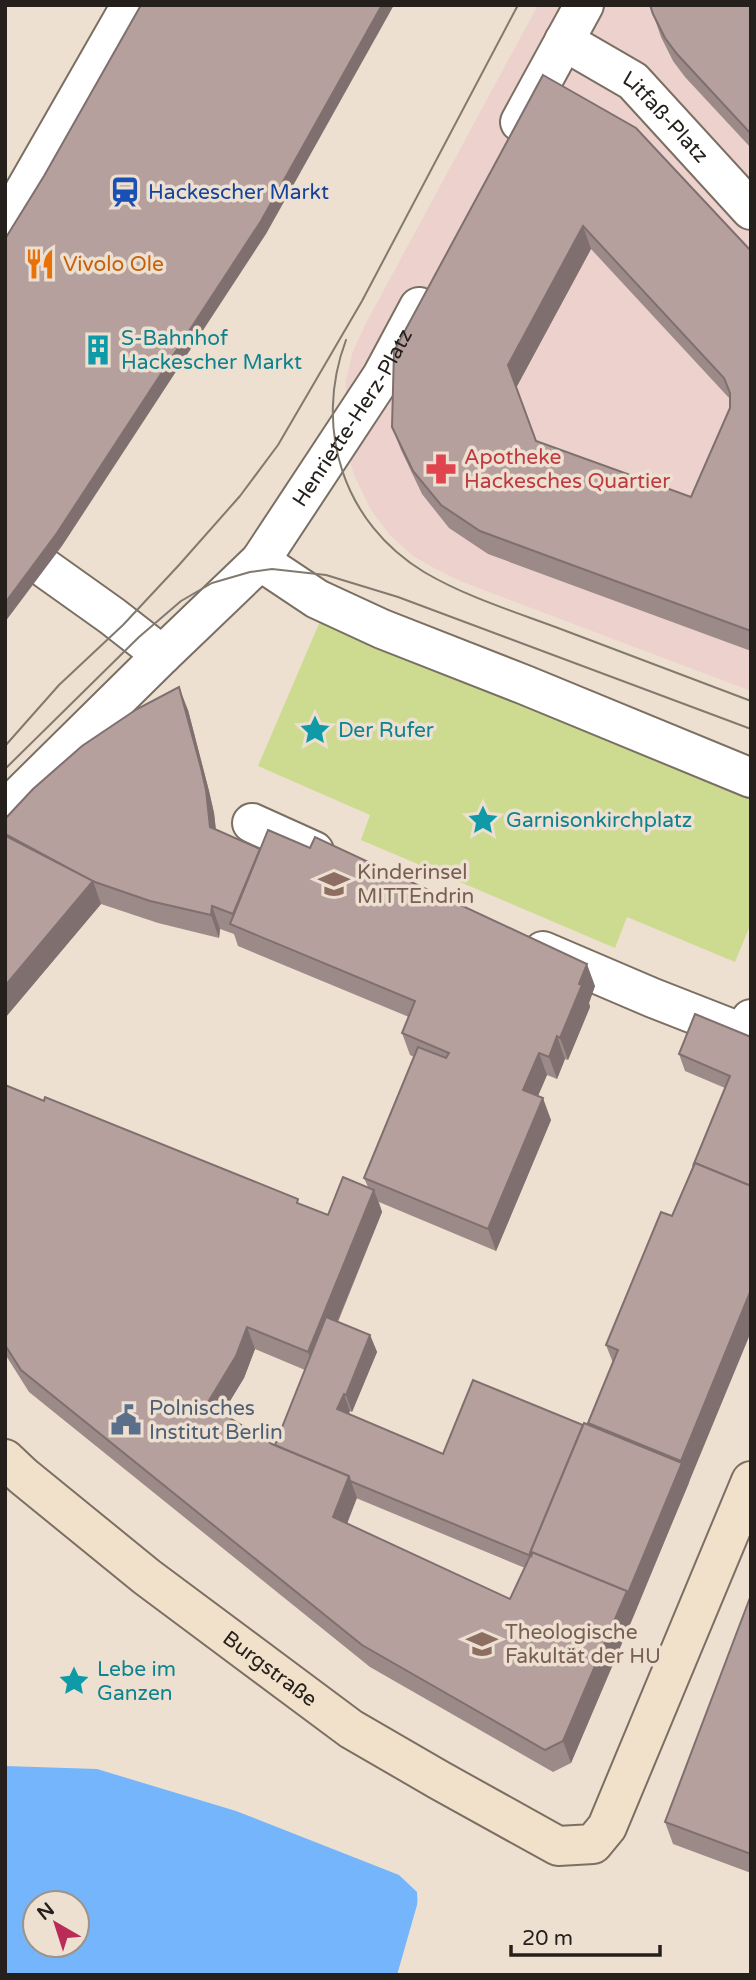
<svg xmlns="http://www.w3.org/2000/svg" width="756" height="1980" viewBox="0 0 756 1980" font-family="'Varela Round',sans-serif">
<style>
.commercial{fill:#ecd1cd}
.green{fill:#ccdb90}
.water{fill:#74b5fb;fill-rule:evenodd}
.pier{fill:#ede0d1}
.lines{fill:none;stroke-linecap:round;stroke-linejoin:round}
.street-casing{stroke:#7b6f63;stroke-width:42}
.secondary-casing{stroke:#7b6f63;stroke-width:42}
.street{stroke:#fff;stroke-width:38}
.secondary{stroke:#f1e1ca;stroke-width:38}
.tram{stroke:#82796f;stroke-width:2}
.wall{fill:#9c8a88;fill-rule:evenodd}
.shaded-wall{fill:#7f706f}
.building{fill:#b5a09e;stroke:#7f706f;stroke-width:2;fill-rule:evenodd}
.labels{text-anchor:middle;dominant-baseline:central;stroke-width:7;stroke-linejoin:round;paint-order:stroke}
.street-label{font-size:21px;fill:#25201b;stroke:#ede0d1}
.transit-label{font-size:21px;fill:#164399;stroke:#ede0d1;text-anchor:start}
.food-label{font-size:21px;fill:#c56008;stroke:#ede0d1;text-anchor:start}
.culture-label{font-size:21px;fill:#0d838f;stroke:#ede0d1;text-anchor:start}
.health-label{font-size:21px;fill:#be3a42;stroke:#ede0d1;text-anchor:start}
.education-label{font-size:21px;fill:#785e54;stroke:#ede0d1;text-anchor:start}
.service-label{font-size:21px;fill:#4e5e75;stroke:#ede0d1;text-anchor:start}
</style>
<rect width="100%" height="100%" fill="#ede0d1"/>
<path class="commercial" d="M538 5H751V691L460 581 436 569 413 556 389 534 371 510 354 475 348 453 345 422 346 380 353 351 366 323Z"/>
<path class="green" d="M321 619 751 798V923L735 962 627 917 615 948 361 840 370 815 258 766Z"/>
<path class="water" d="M5 1766 97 1769 236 1811 399 1875 417 1892 418 1915 403 1963 446 1975H5ZM35 1903H77V1945H35Z"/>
<path class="pier" d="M419 1898H421L422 1916 407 1961 447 1971 449 1975H397Z"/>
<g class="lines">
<g class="street-casing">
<g id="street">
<path id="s1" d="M564 41 633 81 751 210"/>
<path d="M520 122 584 5"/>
<path d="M5 225 131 5"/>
<path d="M260 561 317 599 382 629 525 685 751 778"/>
<path d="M46 569 112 616 162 655"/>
<path id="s2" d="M5 810 162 655 260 561 382 376 419 307"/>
<path d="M252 823 314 851"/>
<path d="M543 951 653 998 745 1034 751 1019"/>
</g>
</g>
<g class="secondary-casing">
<g id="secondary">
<path id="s3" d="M5 1459 23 1476 147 1577 351 1729 439 1780 558 1846 593 1844 607 1827 751 1481"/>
</g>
</g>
<use href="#street" class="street"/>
<use href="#secondary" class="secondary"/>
<g class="tram">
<path d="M346 340C313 428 343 523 424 572 468 598 519 613 566 631 628 654 689 678 751 701"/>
<path d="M5 746 59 685 123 625 179 565 240 496 278 445 362 301 518 5"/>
<path d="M5 769 139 637 181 601 212 583 250 572 272 569 326 575 398 597 751 729"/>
</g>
</g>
<g class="wall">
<path d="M650 5H751V148L685 77 673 61 661 37Z"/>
<path d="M543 75 751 251V651L488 554 449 528 422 494 401 450 392 427ZM591 249 730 399V408L691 497 536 441 516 388Z"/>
<path d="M188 710 209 791 214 813 216 830 595 986 589 1003 590 1007 568 1060 565 1059 557 1079 547 1075 538 1096 551 1120 496 1251 379 1202 382 1212 338 1322 370 1335 377 1352 352 1412 350 1411 348 1414 443 1454 583 1425 589 1426 588 1423 613 1363 606 1345 672 1216 725 1088 685 1071 679 1054 751 1037 689 1483 571 1763 553 1772 370 1667 29 1392 5 1354V1085L328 1215 368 1187 364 1178 414 1057 410 1055 402 1033 409 1017 238 946 234 934 220 929 219 938 158 923 101 904 5 1018V819ZM255 1349 305 1370 275 1445 222 1413 244 1378ZM356 1498 525 1568 510 1599 347 1524Z"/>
<path d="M751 1595V1873L673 1844 665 1822Z"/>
</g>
<g class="shaded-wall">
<path d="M382 5H394L266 234 62 546 5 622V603Z"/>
<path d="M583 226 591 249 516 388 508 365Z"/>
<path d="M179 687 188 710 209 791 214 813 218 850 210 827Z"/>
<path d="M93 881 101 904 5 1018V986Z"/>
<path d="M212 906 220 929 219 938 211 915Z"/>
<path d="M587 964 595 986 589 1003 590 1007 568 1060 560 1038Z"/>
<path d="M557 1036 565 1059 557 1079 549 1057Z"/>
<path d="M539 1053 547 1075 531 1112 523 1090Z"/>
<path d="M543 1098 551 1120 496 1251 488 1229Z"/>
<path d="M374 1190 382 1212 316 1374 308 1352Z"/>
<path d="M751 1290V1332L635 1613 571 1763 563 1741 682 1463 681 1461Z"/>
<path d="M247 1327 255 1349 244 1378 215 1426 207 1404Z"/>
<path d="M370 1335 377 1352 352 1412 346 1395Z"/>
<path d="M344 1394 350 1411 343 1426 337 1409Z"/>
<path d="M349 1476 357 1498 341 1539 333 1517Z"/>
</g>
<g class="building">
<path d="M141 5H382L261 221 57 533 5 603V239L44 176Z"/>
<path d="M650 5H751V134L677 54 665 38 653 14Z"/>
<path d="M543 75 636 128 751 251V631L480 531 441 505 413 471 392 427 394 351ZM583 226 724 378 730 393V408L691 497 536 441 508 365Z"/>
<path d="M179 687 201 768 206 790 210 827 260 849 233 914 212 906 211 915 150 901 92 881 5 834V819L33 789 82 746 137 709Z"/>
<path d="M268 830 310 848 315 837 587 964 579 984 582 985 560 1038 557 1036 549 1057 539 1053 523 1090 543 1098 488 1229 364 1178 418 1047 446 1058 449 1053 402 1033 415 1001 230 924Z"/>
<path d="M6 836 93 881 5 986V836Z"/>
<path d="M695 1014 751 1037V1186L695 1163 693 1166 730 1076 679 1054Z"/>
<path d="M5 1085 44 1101 45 1097 298 1199 297 1203 328 1215 343 1177 374 1190 308 1352 247 1327 236 1356 207 1404 272 1444 349 1476 333 1517 510 1599 532 1552 627 1591 563 1741 545 1750 362 1645 21 1370 5 1345Z"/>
<path d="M695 1163 751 1186V1290L681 1461 588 1423 618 1350 606 1345 661 1212 672 1216Z"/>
<path d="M326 1317 370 1335 346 1395 344 1394 337 1409 443 1454 473 1380 583 1425 530 1553 531 1556 350 1481 349 1476 275 1445Z"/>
<path d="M584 1423 682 1463 628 1593 627 1591 532 1552V1554L530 1553Z"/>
<path d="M751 1595V1854L665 1822Z"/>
</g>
<defs>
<g id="station-bare" transform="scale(2.415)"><path d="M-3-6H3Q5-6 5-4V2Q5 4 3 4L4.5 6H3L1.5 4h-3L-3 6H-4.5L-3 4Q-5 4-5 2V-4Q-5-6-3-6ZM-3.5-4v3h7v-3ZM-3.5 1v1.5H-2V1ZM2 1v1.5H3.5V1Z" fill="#1a4fb4" stroke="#ede0d1" stroke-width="2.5" paint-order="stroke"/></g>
<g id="restaurant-bare" transform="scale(2.415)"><path d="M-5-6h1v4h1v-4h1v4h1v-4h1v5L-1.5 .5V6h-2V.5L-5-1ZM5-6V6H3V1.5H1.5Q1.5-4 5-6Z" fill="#e8710a" stroke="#ede0d1" stroke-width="2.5" paint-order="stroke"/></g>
<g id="building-bare" transform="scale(2.415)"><path d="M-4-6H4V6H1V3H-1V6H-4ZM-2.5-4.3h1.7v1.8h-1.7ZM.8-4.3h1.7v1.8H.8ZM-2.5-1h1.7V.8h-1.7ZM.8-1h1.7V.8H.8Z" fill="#0f9aa8" stroke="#ede0d1" stroke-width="2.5" paint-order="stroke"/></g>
<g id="pharmacy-bare" transform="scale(2.415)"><path d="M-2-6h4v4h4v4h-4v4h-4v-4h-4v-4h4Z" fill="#e0444e" stroke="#ede0d1" stroke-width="2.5" paint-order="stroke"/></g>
<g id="sight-bare" transform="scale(2.415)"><path d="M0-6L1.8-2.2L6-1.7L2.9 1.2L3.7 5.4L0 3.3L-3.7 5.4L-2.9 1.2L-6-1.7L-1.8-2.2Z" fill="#0f9aa8" stroke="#ede0d1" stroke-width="2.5" paint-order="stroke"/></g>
<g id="school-bare" transform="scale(2.415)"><path d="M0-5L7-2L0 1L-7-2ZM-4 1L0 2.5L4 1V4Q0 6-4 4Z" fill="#8d6e63" stroke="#ede0d1" stroke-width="2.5" paint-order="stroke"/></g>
<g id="civic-bare" transform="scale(2.415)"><path d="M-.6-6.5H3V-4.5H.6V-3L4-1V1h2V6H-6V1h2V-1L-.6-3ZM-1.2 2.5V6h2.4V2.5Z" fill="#5c6f8a" stroke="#ede0d1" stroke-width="2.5" paint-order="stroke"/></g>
<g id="university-bare" transform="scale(2.415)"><path d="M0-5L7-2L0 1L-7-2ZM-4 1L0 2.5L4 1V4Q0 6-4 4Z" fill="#8d6e63" stroke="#ede0d1" stroke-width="2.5" paint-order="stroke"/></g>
</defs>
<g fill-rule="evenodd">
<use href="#station-bare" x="125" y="192"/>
<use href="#restaurant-bare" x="40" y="264"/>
<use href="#building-bare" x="98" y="350"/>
<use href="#pharmacy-bare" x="441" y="469"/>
<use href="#sight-bare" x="315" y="730"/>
<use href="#sight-bare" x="483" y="820"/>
<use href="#school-bare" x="334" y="884"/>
<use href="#civic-bare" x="126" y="1420"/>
<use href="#university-bare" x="482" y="1644"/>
<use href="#sight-bare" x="74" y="1681"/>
</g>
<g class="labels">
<g class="street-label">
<text stroke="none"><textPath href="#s1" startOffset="128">Litfaß-Platz</textPath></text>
<text stroke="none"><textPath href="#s2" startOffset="527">Henriette-Herz-Platz</textPath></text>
<text stroke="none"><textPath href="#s3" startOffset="338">Burgstraße</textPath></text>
</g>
<g class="transit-label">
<text x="148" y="192">Hackescher Markt</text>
</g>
<g class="food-label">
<text x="63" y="264">Vivolo Ole</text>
</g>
<g class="culture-label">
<text x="121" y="338">S-Bahnhof<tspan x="121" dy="24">Hackescher Markt</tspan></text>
<text x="338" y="730">Der Rufer</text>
<text x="506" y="820">Garnisonkirchplatz</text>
<text x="97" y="1669">Lebe im<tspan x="97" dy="24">Ganzen</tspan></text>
</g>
<g class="health-label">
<text x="464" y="457">Apotheke<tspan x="464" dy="24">Hackesches Quartier</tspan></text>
</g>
<g class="education-label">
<text x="357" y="872">Kinderinsel<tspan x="357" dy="24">MITTEndrin</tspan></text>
<text x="505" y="1632">Theologische<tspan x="505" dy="24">Fakultät der HU</tspan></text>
</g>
<g class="service-label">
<text x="149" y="1408">Polnisches<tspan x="149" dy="24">Institut Berlin</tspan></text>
</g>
</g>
<rect width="756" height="1980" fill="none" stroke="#25201b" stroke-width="14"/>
<g transform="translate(56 1924) rotate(321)"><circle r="33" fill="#ede0d1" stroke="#9d9388" stroke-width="2"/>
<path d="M0-5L12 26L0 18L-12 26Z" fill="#ba2b57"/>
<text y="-10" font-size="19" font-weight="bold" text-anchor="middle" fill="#25201b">N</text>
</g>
<path d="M511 1945v10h149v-10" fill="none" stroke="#25201b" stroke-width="3.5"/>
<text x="522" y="1945" font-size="21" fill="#25201b" stroke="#ede0d1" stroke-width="5" paint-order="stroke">20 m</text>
</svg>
